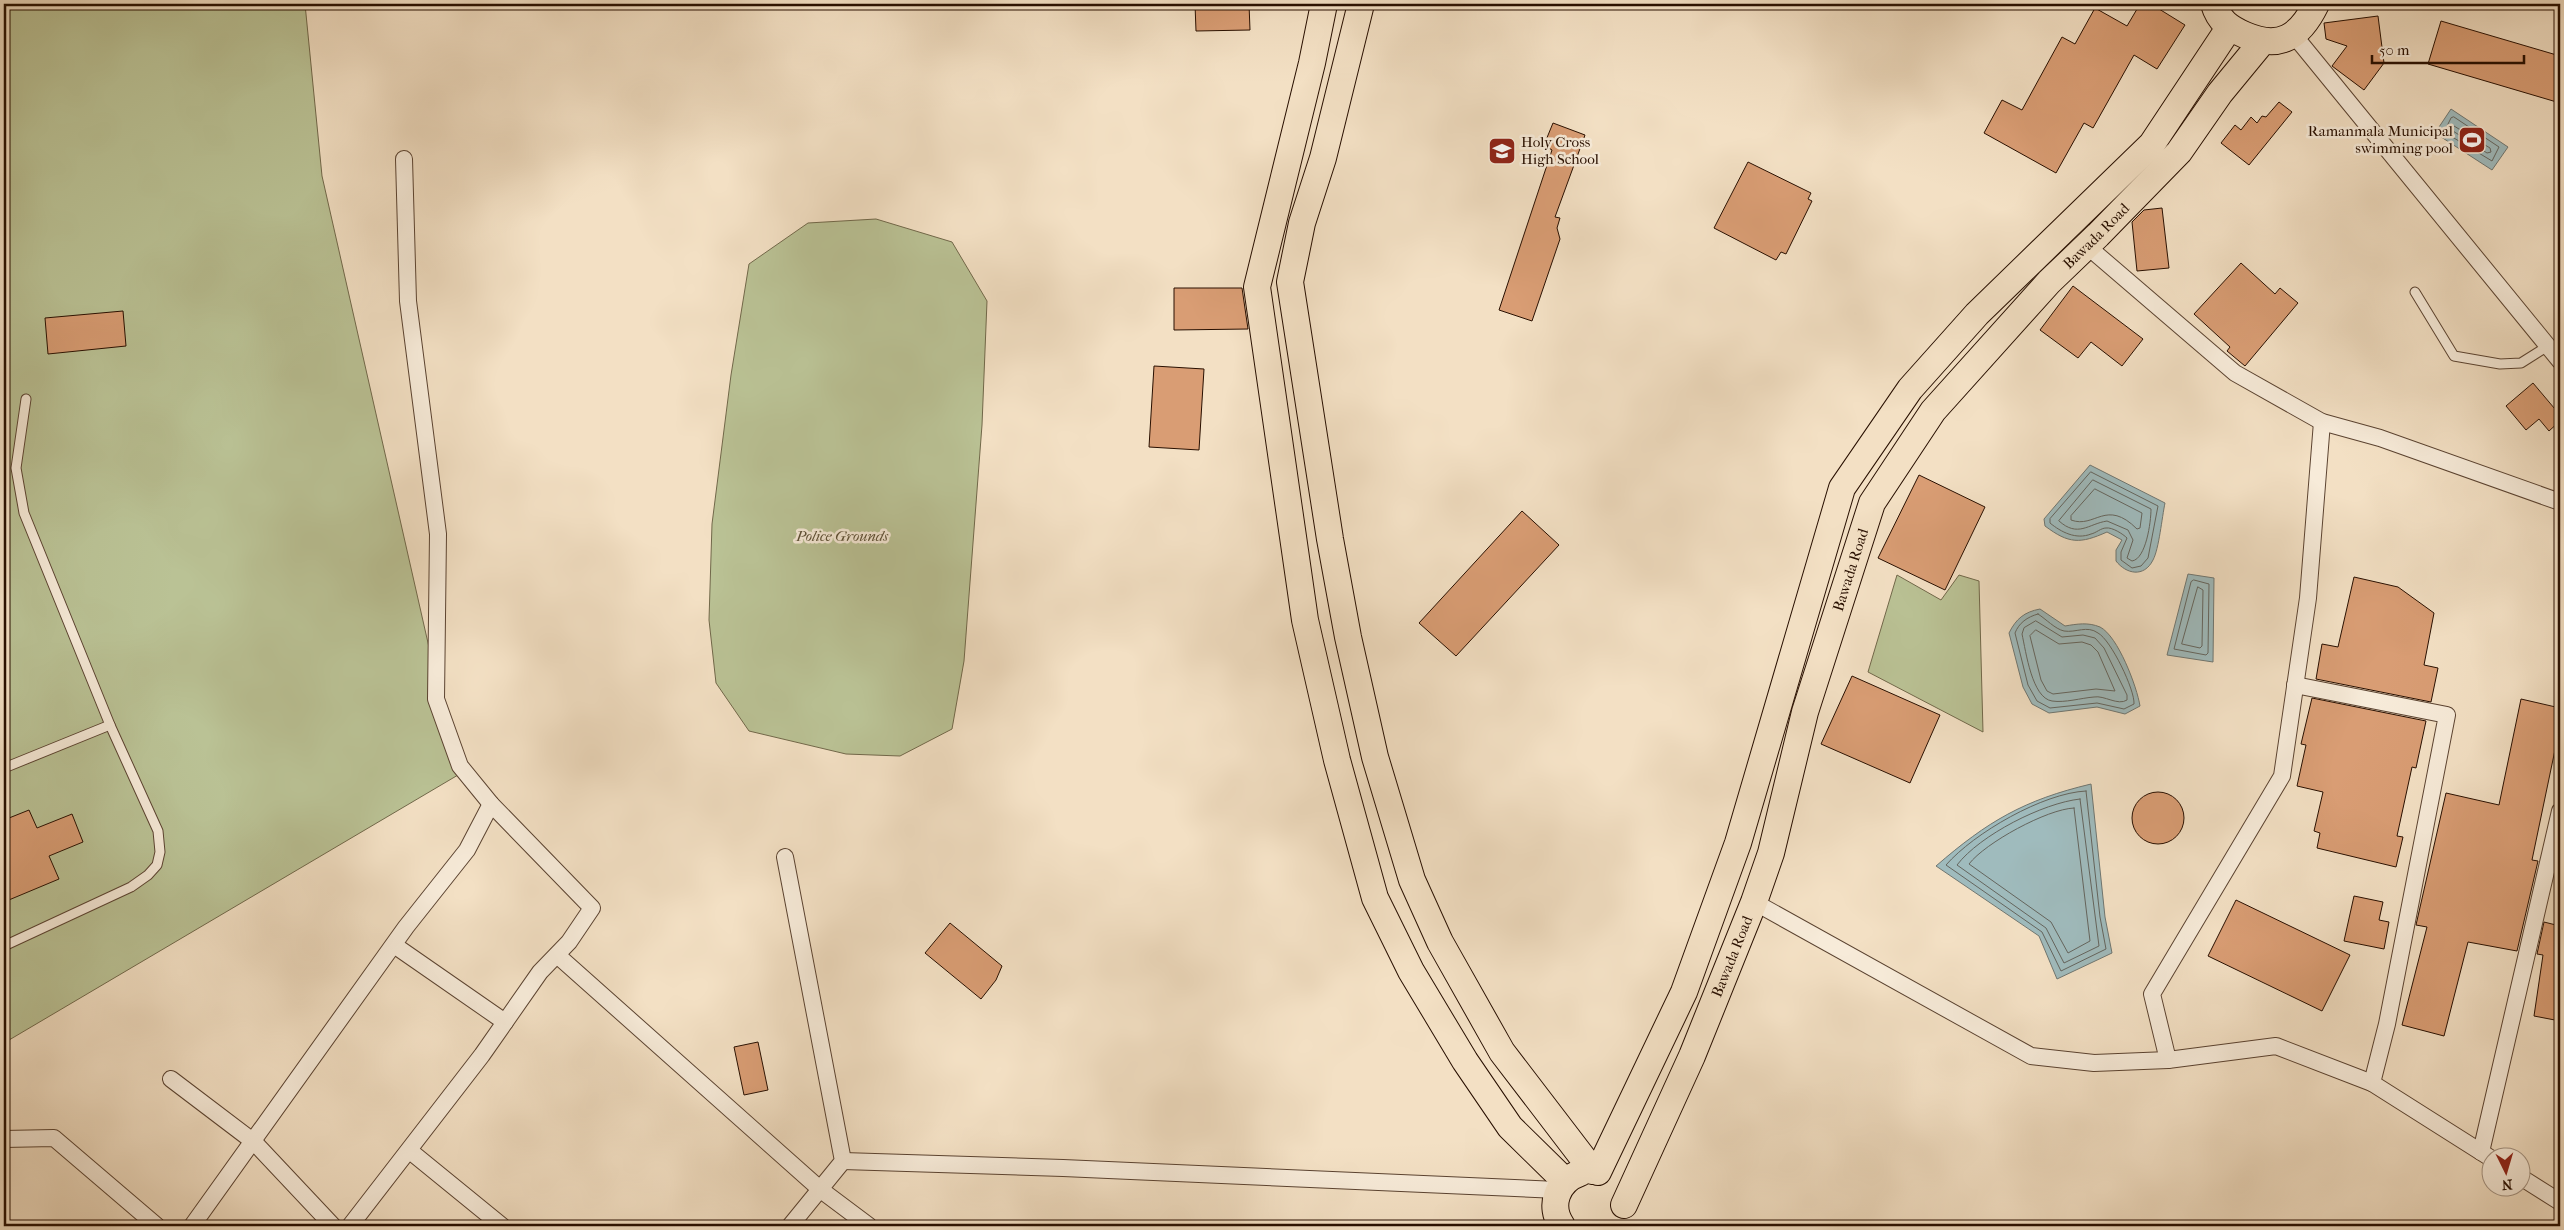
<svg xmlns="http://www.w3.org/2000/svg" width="2564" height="1230" viewBox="0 0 2564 1230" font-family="'IM FELL French Canon',serif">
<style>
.green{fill:#bac295;stroke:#71684a}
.water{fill:#9fbbbd;stroke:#6f7671}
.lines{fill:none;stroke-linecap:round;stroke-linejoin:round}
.shore{stroke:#64655e;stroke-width:1}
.building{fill:#d99d74;stroke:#280f00}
.lane-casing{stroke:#5b4331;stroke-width:11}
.street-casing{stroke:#5b4331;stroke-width:18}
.primary-casing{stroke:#280f00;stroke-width:28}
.lane{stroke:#f7ebd9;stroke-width:9}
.street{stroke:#f7ebd9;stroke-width:16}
.primary{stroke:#f3e0c4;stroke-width:26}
.labels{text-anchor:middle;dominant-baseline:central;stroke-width:5;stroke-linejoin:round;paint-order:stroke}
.poi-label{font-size:15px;fill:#280f00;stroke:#f7ebd9;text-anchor:end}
.street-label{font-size:15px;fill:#280f00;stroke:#f7ebd9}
.park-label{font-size:15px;font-style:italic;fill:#5b4e34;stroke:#f7ebd9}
</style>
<rect width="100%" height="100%" fill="#f3e0c4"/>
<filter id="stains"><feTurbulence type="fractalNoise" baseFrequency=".004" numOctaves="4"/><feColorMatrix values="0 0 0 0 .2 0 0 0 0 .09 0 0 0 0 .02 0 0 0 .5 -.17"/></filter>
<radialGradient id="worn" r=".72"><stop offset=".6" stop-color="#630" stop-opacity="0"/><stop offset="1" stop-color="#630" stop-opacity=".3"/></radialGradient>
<g class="green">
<path d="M4 4H305L322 176 458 775 4 1043Z"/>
<path d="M876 219 952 242 987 301 982 425 964 661 952 729 900 756 846 754 749 731 716 683 709 620 712 524 731 375 749 264 808 223Z"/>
<path d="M1897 575 1941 600 1959 575 1979 581 1983 732 1868 672Z"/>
</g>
<g class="water">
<path d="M2451 109 2508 147 2492 170 2435 133Z"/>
<path d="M2090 465 2165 503C2162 517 2159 549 2153 560 2144 578 2126 574 2116 561V550L2122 540 2107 532C2080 544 2069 544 2045 526L2044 519Z"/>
<path d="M2188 574 2214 578 2213 662 2167 655Z"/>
<path d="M2040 609 2065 626C2077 624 2088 622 2100 627 2118 636 2137 687 2140 706L2125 714 2097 707 2049 713 2032 704 2023 687 2009 633C2016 619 2024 612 2040 609Z"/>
<path d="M2091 784 2105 917 2112 953 2057 979 2039 936 1936 866C1988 821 2024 800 2091 784Z"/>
</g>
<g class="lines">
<g class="shore">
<path d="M2454 117 2499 147 2492 161 2444 132 2451 118Z"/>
<path d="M2454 126 2490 148 2491 152 2487 153 2453 131Z"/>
<path d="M2091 472 2158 506 2148 558 2141 566 2132 568 2121 560V552L2127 538C2123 534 2112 527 2106 528 2101 528 2096 533 2091 534 2076 540 2061 532 2050 523V519Z"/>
<path d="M2093 480 2151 509C2151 522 2146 559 2132 561L2127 558 2133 540 2128 530 2107 521C2088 524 2078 538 2059 521Z"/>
<path d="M2095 489 2142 513 2140 528 2137 529C2106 498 2095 529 2071 520V516Z"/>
<path d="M2194 580 2209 584 2208 653 2206 655 2174 649 2191 582Z"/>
<path d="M2198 587 2203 590 2202 646 2200 648 2182 644Z"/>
<path d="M2038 614C2046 619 2055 629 2064 631 2076 633 2087 625 2098 633 2111 640 2135 690 2134 704L2124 709 2097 703 2050 708 2037 701 2028 685 2015 633C2019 623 2027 617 2038 614Z"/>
<path d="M2036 621 2062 637 2083 635 2095 638 2104 648 2127 695V700C2118 706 2104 695 2094 697 2081 698 2065 703 2052 701 2032 698 2026 652 2022 634L2024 628Z"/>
<path d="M2036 630 2059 644 2082 642 2091 645 2098 652 2115 691 2096 689 2053 694 2047 691 2041 680 2030 636Z"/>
<path d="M2086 791 2100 917 2106 949 2061 971 2042 932 1946 865C1974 833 2043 793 2086 791Z"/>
<path d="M2080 799 2099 946 2064 963 2046 928 1957 865C1980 835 2043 803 2080 799Z"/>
<path d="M2074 808 2090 941 2068 953 2051 922 1969 864C1985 843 2047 809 2074 808Z"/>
</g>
</g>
<g class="building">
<path d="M1195 4H1249L1250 30 1196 31Z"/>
<path d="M2140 4H2151L2185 25 2157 69 2134 55 2093 128 2084 123 2056 173 1984 133 2002 100 2022 110 2062 37 2075 44 2095 8 2127 26Z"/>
<path d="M2378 16 2384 63 2364 90 2332 66 2347 46 2326 39 2324 23Z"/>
<path d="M2441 21 2560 56V103L2428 64Z"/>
<path d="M2279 102 2292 112 2249 165 2221 143 2235 125 2241 130 2251 117 2257 123 2262 116 2266 117Z"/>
<path d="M1553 123 1585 135 1555 217 1560 218 1557 228 1560 239 1532 321 1499 310 1552 150 1544 145Z"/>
<path d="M1748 162 1811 193 1808 199 1812 201 1786 254 1781 252 1776 260 1714 228Z"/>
<path d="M2162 208 2169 268 2137 271 2132 222 2144 210Z"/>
<path d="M2241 263 2275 294 2280 288 2298 303 2245 366 2227 351 2230 347 2194 314Z"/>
<path d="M2073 286 2143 339 2122 366 2091 342 2078 358 2040 330Z"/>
<path d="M1174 288H1242L1248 329 1174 330Z"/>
<path d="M123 311 126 346 48 354 45 318Z"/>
<path d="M1154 366 1204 369 1199 450 1149 447Z"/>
<path d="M2533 383 2560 415V421L2549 431 2539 419 2526 430 2506 406Z"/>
<path d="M1919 475 1985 507 1945 590 1878 558Z"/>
<path d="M1522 511 1559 545 1456 656 1419 623Z"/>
<path d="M2354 577 2398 587 2434 613 2424 665 2438 668 2431 702 2316 679 2322 644 2338 647Z"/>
<path d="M1852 676 1940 715 1910 783 1821 744Z"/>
<path d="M2312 698 2426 721 2416 768 2412 767 2397 836 2403 837 2396 867 2317 848 2320 833 2314 831 2323 792 2297 786 2306 745 2301 744Z"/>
<path d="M2521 699 2560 708V726L2532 860 2538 861 2517 951 2468 942 2444 1036 2402 1025 2427 927 2416 925 2446 793 2499 805Z"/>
<circle cx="2158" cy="818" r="26"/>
<path d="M29 810 37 828 72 814 83 842 49 856 59 879 4 902V820Z"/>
<path d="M2354 896 2383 902 2379 920 2389 922 2384 949 2344 941Z"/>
<path d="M2236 900 2350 955 2322 1011 2208 956Z"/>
<path d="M2544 922 2560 926V1021L2534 1016 2543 955 2537 954Z"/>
<path d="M950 923 1002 966 996 980 981 999 925 953Z"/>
<path d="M758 1042 768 1090 744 1095 734 1047Z"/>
</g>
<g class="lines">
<g class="lane-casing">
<g id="lane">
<path d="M2415 292 2454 356 2500 364 2521 363 2548 346"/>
<path d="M4 768 110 725"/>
<path d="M4 946 131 887 148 875 157 865 160 852 158 831 110 725 24 513 16 468 26 399"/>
</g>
</g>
<g class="street-casing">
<g id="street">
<path d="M2293 34 2560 361"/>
<path d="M2087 246 2235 373 2322 422 2380 438 2560 502"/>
<path d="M2295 685 2447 715 2387 1024 2372 1083 2492 1159"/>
<path d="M785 857 843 1161 790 1226"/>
<path d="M1754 902 2031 1056 2094 1063 2168 1060 2276 1046 2372 1083"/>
<path d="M394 945 505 1022"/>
<path d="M557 955 821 1190 869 1226"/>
<path d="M2168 1060 2152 994 2282 776 2308 598 2322 422"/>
<path d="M171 1079 254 1142 333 1226"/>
<path d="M4 1139 54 1138 157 1226"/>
<path d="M410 1151 502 1226"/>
<path d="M2481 1152 2560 811"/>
<path d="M843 1161 1063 1168 1558 1190"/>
<path d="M2522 1178 2560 1202"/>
<path d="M192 1226 406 927 467 850 491 804"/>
<path d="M350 1226 482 1055 540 972 569 942 592 908 491 804 460 766 436 699 438 534 408 301 404 159"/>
</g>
</g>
<g class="primary-casing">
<g id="primary">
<path d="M1324 4 1312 63 1257 287 1305 620 1337 760 1375 898 1411 971 1465 1061 1510 1127 1565 1181"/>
<path d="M1361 4 1323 158 1302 223 1290 282 1330 539 1348 637 1375 757 1412 880 1440 942 1502 1052 1593 1171"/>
<path d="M2214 4C2219 21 2229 28 2245 35 2280 50 2300 37 2316 4"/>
<path d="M1598 1172 1684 992 1738 843 1842 488 1910 389 1977 314 2152 144 2229 28"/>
<path id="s1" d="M1624 1205 1692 1056 1754 902 1771 853 1805 712 1872 503 1933 411 2049 282 2098 235 2179 152 2220 93 2262 42"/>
<path d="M1562 1226C1548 1206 1557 1181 1580 1173"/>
</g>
</g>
<use href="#lane" class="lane"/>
<use href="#street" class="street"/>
<use href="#primary" class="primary"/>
</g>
<defs>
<g id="stadium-square" transform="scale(1.4375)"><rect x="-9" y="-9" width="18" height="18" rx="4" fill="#8f2418" stroke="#f7ebd9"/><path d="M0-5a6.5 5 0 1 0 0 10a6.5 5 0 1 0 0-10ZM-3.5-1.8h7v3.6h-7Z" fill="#fff"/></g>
<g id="school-square" transform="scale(1.4375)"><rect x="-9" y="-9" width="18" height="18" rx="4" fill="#8f2418" stroke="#f7ebd9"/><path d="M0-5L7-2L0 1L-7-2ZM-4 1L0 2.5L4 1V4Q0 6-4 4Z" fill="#fff"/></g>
</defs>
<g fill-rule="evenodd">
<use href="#stadium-square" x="2472" y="140"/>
<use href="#school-square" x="1502" y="151"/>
</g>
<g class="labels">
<g class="poi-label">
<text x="2453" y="131">Ramanmala Municipal<tspan x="2453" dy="17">swimming pool</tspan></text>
<text x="1521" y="142" text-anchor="start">Holy Cross<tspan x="1521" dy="17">High School</tspan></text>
</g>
<g class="street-label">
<text stroke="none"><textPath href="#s1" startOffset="1096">Bawada Road</textPath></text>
<text stroke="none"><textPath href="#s1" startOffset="676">Bawada Road</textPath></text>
<text stroke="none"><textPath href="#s1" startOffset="271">Bawada Road</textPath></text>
</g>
<g class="park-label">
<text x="842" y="536">Police Grounds</text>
</g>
</g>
<rect width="2564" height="1230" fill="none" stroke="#f3e0c4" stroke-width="20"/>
<rect x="5" y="5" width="2554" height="1220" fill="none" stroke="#280f00" stroke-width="2.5"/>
<rect x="10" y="10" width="2544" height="1210" fill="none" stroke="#280f00"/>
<g transform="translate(2506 1172) rotate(175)"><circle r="24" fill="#f7ebd9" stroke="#a49382"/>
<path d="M0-4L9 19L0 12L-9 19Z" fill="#8f2418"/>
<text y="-8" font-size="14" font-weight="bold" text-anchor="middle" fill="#280f00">N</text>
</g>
<path d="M2372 55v8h152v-8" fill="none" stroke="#280f00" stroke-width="2.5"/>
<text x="2379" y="55" font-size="15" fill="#280f00" stroke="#f7ebd9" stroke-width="4" paint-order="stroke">50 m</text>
<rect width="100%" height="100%" filter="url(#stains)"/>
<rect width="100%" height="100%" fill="url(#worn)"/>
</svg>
